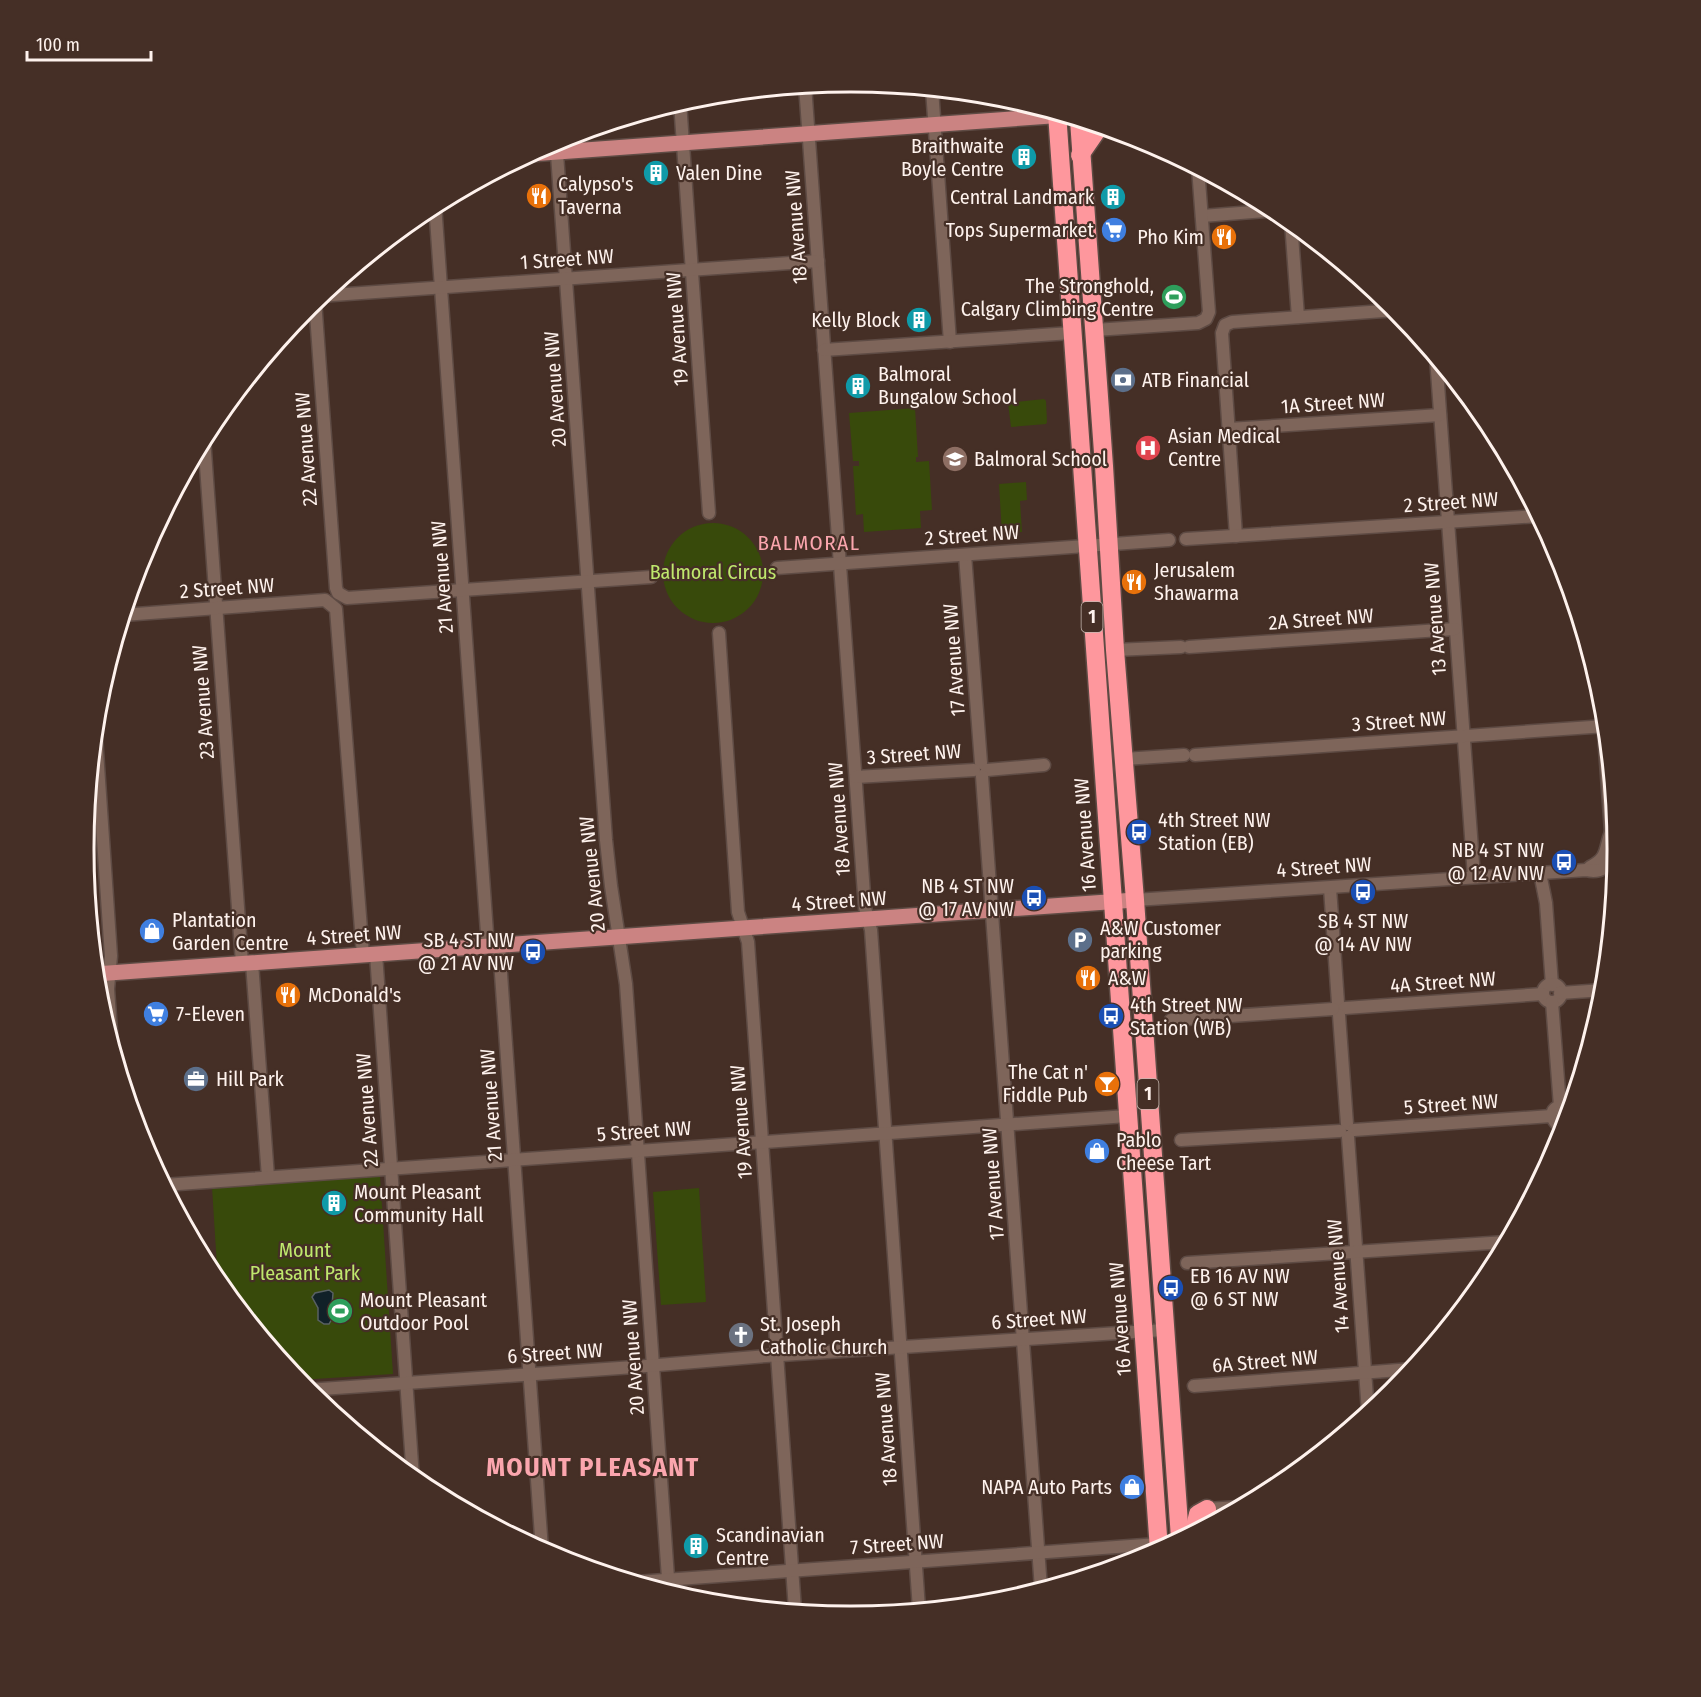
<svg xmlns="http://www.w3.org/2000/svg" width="1701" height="1697" viewBox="0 0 1701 1697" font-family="'Fira Sans Condensed',sans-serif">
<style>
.green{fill:#384a0b}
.water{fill:#112128;stroke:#586063;stroke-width:1.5}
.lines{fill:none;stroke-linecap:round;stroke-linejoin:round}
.minor-casing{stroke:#5e4b44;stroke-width:15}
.major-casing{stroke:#5e4b44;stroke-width:18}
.highway-casing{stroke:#5e4b44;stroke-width:21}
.minor{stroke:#7e655a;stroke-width:12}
.major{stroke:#cb8382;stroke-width:15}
.highway{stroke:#fe979d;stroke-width:18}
.labels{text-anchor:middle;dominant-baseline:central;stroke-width:4.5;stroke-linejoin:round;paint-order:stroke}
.shield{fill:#452f26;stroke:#c6b8b1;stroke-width:1.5}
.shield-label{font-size:18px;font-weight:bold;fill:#fef2ed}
.poi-label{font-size:20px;fill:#fef2ed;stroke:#452f26;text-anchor:start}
.street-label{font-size:20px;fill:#fef2ed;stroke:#452f26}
.park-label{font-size:20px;fill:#bfe86d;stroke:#452f26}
.neighbourhood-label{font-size:21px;letter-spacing:1.5px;fill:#fba6ae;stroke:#452f26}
.district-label{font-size:26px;font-weight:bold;letter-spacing:1.5px;fill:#fba6ae;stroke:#452f26}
.rim{fill:none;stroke:#fef2ed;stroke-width:3}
</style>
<rect width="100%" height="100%" fill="#452f26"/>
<g class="green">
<path d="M1044 399 1046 401 1047 422 1046 424 1011 427 1008 403Z"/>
<path d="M915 408 918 457H916V462L929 461 932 510 920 511 921 528 864 532 863 514 856 515 853 466H859V461H853L849 413Z"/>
<path d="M1026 482 1027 500 1020 501 1022 532 1002 534 999 484Z"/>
<circle cx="713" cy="573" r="50"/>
<path d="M380 1176 393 1374 299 1380 218 1282 212 1187Z"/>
<path d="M699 1188 706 1302 661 1305 653 1192Z"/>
</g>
<path class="water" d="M329 1290 333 1293 332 1306 343 1304 347 1308 348 1314 341 1319 333 1317 329 1324H324L318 1320V1308L312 1297 315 1293Z"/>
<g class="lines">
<g class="minor-casing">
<g id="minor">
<path d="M805 85 865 908 871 930 919 1609"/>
<path d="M932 89 950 342"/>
<path d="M680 102 709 513"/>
<path d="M556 140 606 840 611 886 626 984 669 1592"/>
<path d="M435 204 488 947"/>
<path d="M1202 216 1277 210"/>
<path d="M1291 222 1298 317"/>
<path d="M319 296 818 261"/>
<path d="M315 300 336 588 338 593 347 598 651 577"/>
<path d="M1095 330 1198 323 1206 319 1209 312 1198 168"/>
<path d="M824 350 1071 333"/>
<path d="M1436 357 1474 877"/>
<path d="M1229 429 1440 415"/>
<path d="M204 438 242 963"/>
<path d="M1236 536 1222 333 1225 325 1232 322 1397 310"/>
<path d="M1186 539 1539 516"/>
<path d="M965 555 981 763"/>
<path d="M777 568 1169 540"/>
<path d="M123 615 325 600 336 609 363 955"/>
<path d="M719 633 738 912 748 942 795 1610"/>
<path d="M1189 647 1455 629"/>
<path d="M1115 650 1181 647"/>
<path d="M1601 692 1611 832 1615 844V858"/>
<path d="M95 722 111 956 108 989 112 1045"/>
<path d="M1195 755 1606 726"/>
<path d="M1124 759 1184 755"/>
<path d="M987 770 1044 765"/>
<path d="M982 776 1041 1589"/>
<path d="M856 777 974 770"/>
<path d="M1590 867C1609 857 1604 850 1611 832"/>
<path d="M1540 873 1546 903 1552 985"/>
<path d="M1330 888 1338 1003"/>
<path d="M1135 900 1586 870C1598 873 1607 869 1615 858"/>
<path d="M499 946 542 1550"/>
<path d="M376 954 413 1478"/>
<path d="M252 963 268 1177"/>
<circle cx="1552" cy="993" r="9"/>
<path d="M1560 993 1604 990"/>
<path d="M1552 1002 1560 1106"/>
<path d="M1345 1008 1543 994"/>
<path d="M1339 1015 1347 1124"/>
<path d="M1171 1020 1333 1009"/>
<path d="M1565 1124 1556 1123C1546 1112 1559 1100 1569 1111"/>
<path d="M1354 1130 1551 1116"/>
<path d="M1348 1137 1368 1412"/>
<path d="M1181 1140 1340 1131"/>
<path d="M164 1185 1127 1116"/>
<path d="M1187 1263 1506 1242"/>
<path d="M1194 1386 1412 1369"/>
<path d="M307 1390 634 1367 766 1356 1164 1330"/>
<path d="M1207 1509 1239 1507"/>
<path d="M637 1582 1158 1544"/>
</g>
</g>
<g class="major-casing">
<g id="major">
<path d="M530 154 1065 115"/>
<path d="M95 974 1135 900"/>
</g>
</g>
<g class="highway-casing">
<g id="highway">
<path d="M1057 113 1159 1550"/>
<path d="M1079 120 1104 466 1115 650 1135 900 1180 1538"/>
<path d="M1080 155 1100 126"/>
<path d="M1194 1531 1198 1514 1207 1509"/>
</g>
</g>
<use href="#minor" class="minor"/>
<use href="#major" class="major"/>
<use href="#highway" class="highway"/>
</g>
<defs>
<g id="building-disc" transform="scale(1.35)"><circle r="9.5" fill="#0f9aa8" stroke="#452f26"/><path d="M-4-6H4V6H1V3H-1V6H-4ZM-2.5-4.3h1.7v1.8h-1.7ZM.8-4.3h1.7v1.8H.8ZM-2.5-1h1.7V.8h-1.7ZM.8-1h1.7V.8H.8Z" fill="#fff"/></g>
<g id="restaurant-disc" transform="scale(1.35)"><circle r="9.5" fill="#e8710a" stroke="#452f26"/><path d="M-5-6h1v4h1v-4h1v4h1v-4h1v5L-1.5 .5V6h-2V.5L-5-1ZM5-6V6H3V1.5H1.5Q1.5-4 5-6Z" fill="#fff"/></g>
<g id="supermarket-disc" transform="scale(1.35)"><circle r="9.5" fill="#3f7fe0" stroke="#452f26"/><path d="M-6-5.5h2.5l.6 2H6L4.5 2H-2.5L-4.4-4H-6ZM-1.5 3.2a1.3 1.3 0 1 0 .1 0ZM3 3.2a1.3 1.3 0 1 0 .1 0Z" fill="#fff"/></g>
<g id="stadium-disc" transform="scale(1.35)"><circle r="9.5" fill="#2e9e5b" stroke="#452f26"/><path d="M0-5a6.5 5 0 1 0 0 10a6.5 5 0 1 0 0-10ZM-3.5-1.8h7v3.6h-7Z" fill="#fff"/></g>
<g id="bank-disc" transform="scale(1.35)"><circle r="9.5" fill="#5c6f8a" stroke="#452f26"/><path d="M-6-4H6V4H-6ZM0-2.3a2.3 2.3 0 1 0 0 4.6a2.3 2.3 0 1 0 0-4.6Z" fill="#fff"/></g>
<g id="hospital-disc" transform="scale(1.35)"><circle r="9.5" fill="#e0444e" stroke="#452f26"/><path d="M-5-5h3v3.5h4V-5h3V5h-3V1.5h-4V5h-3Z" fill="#fff"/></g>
<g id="school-disc" transform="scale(1.35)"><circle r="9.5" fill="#8d6e63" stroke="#452f26"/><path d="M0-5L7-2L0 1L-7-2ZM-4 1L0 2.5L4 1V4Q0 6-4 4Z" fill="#fff"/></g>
<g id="bus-disc" transform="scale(1.35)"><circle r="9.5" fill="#1a4fb4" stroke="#452f26"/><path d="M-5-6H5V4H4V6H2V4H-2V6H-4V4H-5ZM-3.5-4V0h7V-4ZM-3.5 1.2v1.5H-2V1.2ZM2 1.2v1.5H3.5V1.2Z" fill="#fff"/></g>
<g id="shop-disc" transform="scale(1.35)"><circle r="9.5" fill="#3f7fe0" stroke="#452f26"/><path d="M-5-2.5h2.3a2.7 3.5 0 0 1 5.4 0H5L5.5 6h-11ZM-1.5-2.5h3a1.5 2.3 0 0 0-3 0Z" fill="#fff"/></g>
<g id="parking-disc" transform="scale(1.35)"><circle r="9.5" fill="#5c6f8a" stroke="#452f26"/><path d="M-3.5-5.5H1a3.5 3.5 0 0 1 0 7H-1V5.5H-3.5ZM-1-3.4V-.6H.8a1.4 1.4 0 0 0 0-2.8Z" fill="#fff"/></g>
<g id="office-disc" transform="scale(1.35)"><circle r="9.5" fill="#5c6f8a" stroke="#452f26"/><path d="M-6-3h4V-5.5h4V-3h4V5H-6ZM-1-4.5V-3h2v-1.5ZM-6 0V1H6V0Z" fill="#fff"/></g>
<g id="bar-disc" transform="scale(1.35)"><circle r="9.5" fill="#e8710a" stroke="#452f26"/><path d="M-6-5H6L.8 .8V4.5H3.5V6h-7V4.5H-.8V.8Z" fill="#fff"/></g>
<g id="church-disc" transform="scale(1.35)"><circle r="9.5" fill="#6b7280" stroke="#452f26"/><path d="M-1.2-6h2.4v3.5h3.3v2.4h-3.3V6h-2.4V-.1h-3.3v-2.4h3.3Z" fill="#fff"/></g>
</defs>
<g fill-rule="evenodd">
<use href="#building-disc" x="1024" y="157"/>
<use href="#building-disc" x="656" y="173"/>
<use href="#restaurant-disc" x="539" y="196"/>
<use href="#building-disc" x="1113" y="197"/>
<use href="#supermarket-disc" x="1114" y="230"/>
<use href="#restaurant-disc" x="1224" y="237"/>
<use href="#stadium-disc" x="1174" y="297"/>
<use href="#building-disc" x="919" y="320"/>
<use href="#bank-disc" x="1123" y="380"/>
<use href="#building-disc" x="858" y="386"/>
<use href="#hospital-disc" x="1148" y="448"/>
<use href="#school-disc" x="955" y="459"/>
<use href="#restaurant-disc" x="1134" y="582"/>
<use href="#bus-disc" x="1139" y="832"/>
<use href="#bus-disc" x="1564" y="862"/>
<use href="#bus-disc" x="1363" y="892"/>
<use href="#bus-disc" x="1034" y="898"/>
<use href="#shop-disc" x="152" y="931"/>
<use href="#parking-disc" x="1080" y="940"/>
<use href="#bus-disc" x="533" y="952"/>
<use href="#restaurant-disc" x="1088" y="978"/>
<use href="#restaurant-disc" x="288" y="995"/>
<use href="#supermarket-disc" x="156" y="1014"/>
<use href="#bus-disc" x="1111" y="1016"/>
<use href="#office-disc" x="196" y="1079"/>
<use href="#bar-disc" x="1107" y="1084"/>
<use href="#shop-disc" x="1097" y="1151"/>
<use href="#building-disc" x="334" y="1203"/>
<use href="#bus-disc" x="1171" y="1288"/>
<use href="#stadium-disc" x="340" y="1311"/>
<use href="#church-disc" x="741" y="1335"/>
<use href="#shop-disc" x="1132" y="1487"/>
<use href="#building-disc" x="696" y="1546"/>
</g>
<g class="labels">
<g class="shield">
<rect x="1081.5" y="602" width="21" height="30" rx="4.5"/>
<rect x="1137.5" y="1079" width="21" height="30" rx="4.5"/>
</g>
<g class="shield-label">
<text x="1092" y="617">1</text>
<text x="1148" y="1094">1</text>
</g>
<g class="poi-label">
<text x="1004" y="146" text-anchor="end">Braithwaite<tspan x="1004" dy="23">Boyle Centre</tspan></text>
<text x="676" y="173">Valen Dine</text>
<text x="558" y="184">Calypso's<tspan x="558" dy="23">Taverna</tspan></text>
<text x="1094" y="197" text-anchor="end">Central Landmark</text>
<text x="1094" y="230" text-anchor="end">Tops Supermarket</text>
<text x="1204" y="237" text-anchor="end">Pho Kim</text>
<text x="1154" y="286" text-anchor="end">The Stronghold,<tspan x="1154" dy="23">Calgary Climbing Centre</tspan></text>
<text x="900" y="320" text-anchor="end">Kelly Block</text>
<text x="878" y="374">Balmoral<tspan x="878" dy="23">Bungalow School</tspan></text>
<text x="1142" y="380">ATB Financial</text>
<text x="1168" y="436">Asian Medical<tspan x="1168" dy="23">Centre</tspan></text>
<text x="974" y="459">Balmoral School</text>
<text x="1154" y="570">Jerusalem<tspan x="1154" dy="23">Shawarma</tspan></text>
<text x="1158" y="820">4th Street NW<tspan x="1158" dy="23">Station (EB)</tspan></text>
<text x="1544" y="850" text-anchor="end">NB 4 ST NW<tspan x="1544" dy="23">@ 12 AV NW</tspan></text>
<text x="1014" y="886" text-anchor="end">NB 4 ST NW<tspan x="1014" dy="23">@ 17 AV NW</tspan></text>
<text x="172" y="920">Plantation<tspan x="172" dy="23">Garden Centre</tspan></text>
<text x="1363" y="921" text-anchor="middle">SB 4 ST NW<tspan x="1363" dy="23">@ 14 AV NW</tspan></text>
<text x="1100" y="928">A&amp;W Customer<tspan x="1100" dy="23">parking</tspan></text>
<text x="514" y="940" text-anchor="end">SB 4 ST NW<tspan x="514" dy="23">@ 21 AV NW</tspan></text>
<text x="1108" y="978">A&amp;W</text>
<text x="308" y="995">McDonald's</text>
<text x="1130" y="1005">4th Street NW<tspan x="1130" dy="23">Station (WB)</tspan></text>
<text x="176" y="1014">7-Eleven</text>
<text x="1088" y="1072" text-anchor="end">The Cat n'<tspan x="1088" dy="23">Fiddle Pub</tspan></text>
<text x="216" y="1079">Hill Park</text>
<text x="1116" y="1140">Pablo<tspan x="1116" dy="23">Cheese Tart</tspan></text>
<text x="354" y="1192">Mount Pleasant<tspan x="354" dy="23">Community Hall</tspan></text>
<text x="1190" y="1276">EB 16 AV NW<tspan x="1190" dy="23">@ 6 ST NW</tspan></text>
<text x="360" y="1300">Mount Pleasant<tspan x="360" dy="23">Outdoor Pool</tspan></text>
<text x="760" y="1324">St. Joseph<tspan x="760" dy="23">Catholic Church</tspan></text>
<text x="1112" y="1487" text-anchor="end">NAPA Auto Parts</text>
<text x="716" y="1535">Scandinavian<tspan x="716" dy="23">Centre</tspan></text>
</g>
<g class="street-label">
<text transform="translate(796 227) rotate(-94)">18 Avenue NW</text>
<text transform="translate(567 259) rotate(-4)">1 Street NW</text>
<text transform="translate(677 329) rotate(-94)">19 Avenue NW</text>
<text transform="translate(555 389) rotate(-94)">20 Avenue NW</text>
<text transform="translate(1333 403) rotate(-4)">1A Street NW</text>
<text transform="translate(306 449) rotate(-94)">22 Avenue NW</text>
<text transform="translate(1451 502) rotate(-4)">2 Street NW</text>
<text transform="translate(972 535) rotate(-4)">2 Street NW</text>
<text transform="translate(442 577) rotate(-94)">21 Avenue NW</text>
<text transform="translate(227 588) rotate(-4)">2 Street NW</text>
<text transform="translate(1321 619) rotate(-4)">2A Street NW</text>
<text transform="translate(1435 619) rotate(-94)">13 Avenue NW</text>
<text transform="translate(954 660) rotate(-94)">17 Avenue NW</text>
<text transform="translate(203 702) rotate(-94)">23 Avenue NW</text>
<text transform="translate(1399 721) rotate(-4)">3 Street NW</text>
<text transform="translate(914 754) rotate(-4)">3 Street NW</text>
<text transform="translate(839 819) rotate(-94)">18 Avenue NW</text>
<text transform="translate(1085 835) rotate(-94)">16 Avenue NW</text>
<text transform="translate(1324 867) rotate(-4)">4 Street NW</text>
<text transform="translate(592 874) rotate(-96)">20 Avenue NW</text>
<text transform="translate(839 901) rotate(-4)">4 Street NW</text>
<text transform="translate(354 935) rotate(-4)">4 Street NW</text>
<text transform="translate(1443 982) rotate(-4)">4A Street NW</text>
<text transform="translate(1451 1104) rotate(-4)">5 Street NW</text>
<text transform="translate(491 1105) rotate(-94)">21 Avenue NW</text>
<text transform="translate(367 1110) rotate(-94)">22 Avenue NW</text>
<text transform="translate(741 1122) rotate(-94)">19 Avenue NW</text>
<text transform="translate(644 1131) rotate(-4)">5 Street NW</text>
<text transform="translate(993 1184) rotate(-94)">17 Avenue NW</text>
<text transform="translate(1338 1276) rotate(-94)">14 Avenue NW</text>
<text transform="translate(1039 1319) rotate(-4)">6 Street NW</text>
<text transform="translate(1120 1319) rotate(-94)">16 Avenue NW</text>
<text transform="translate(555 1353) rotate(-4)">6 Street NW</text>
<text transform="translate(633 1357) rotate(-94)">20 Avenue NW</text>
<text transform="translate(1265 1361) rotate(-5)">6A Street NW</text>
<text transform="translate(886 1429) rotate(-94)">18 Avenue NW</text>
<text transform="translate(897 1544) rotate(-4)">7 Street NW</text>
</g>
<g class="park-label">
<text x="713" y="572">Balmoral Circus</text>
<text x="305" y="1250">Mount<tspan x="305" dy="23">Pleasant Park</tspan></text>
</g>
<g class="neighbourhood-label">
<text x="809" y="543">BALMORAL</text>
</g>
<g class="district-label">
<text x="593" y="1467">MOUNT PLEASANT</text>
</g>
</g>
<path d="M0 0H1701V1697H0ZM850 92H851A756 756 0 0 1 1607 848V850A756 756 0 0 1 851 1606H850A756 756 0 0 1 94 850V848A756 756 0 0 1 850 92Z" fill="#452f26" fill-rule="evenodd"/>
<path class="rim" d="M850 92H851A756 756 0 0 1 1607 848V850A756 756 0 0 1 851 1606H850A756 756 0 0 1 94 850V848A756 756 0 0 1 850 92Z"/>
<path d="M27 51v9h124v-9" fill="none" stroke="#fef2ed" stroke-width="3"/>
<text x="36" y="51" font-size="18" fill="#fef2ed" stroke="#452f26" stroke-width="4.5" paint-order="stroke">100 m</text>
</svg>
